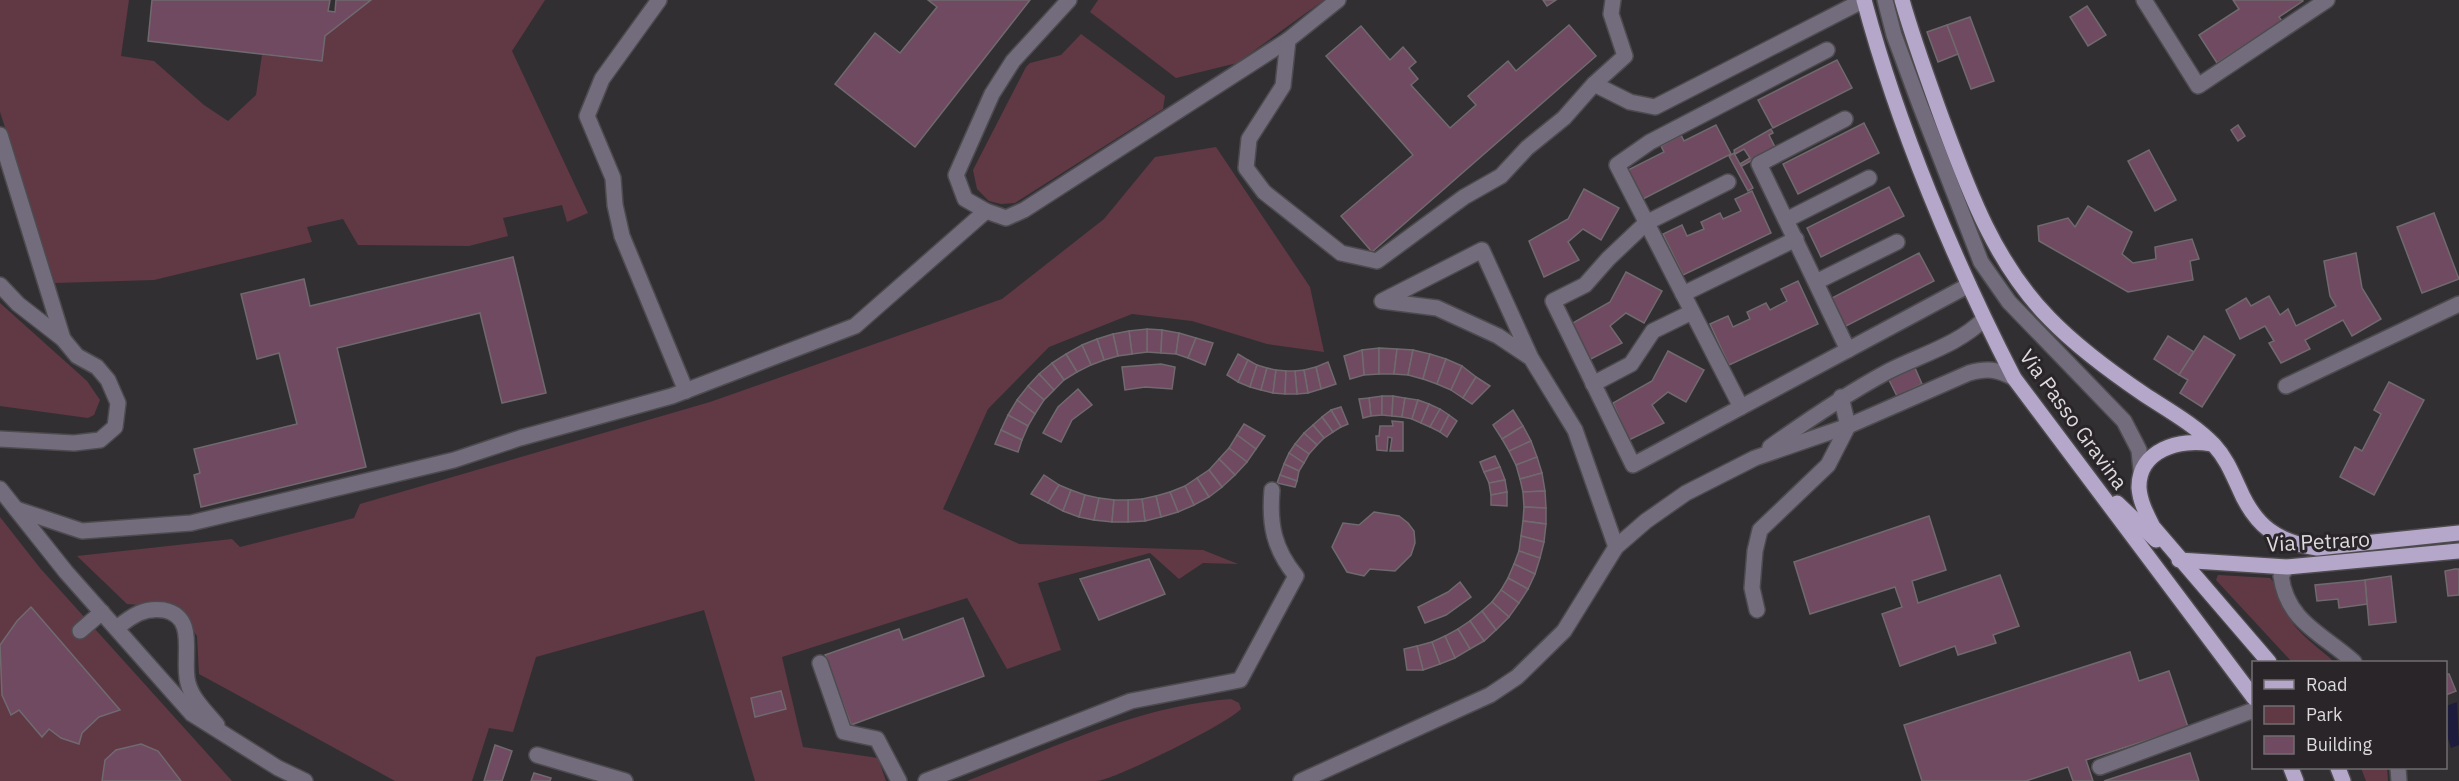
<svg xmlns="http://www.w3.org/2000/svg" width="2459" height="781" viewBox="0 0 2459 781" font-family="'IBM Plex Sans',sans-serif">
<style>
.green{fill:#603945}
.water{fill:#1e1c3c}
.building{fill:#6f4a61;stroke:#706a6e;stroke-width:1.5}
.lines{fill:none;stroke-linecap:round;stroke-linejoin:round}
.minor-casing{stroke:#4d4b4e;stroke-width:18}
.major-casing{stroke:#4d4b4e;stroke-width:18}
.minor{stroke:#736c7d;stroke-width:15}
.major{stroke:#b5a7c9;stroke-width:15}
.labels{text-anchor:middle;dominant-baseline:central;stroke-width:6;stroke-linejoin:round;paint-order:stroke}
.street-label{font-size:21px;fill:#dddbdd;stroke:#292529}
</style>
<rect width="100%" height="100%" fill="#322f33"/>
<g class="green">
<path d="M0 0H129L121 56 154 61 204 105 228 121 256 95 262 55 322 61 325 36 371 0H545L512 51 588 213 567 222 562 205 503 218 508 236 469 246 358 245 343 219 307 227 312 242 154 280 55 283 0 112Z"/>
<path d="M1098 0H1324L1237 63 1176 78 1090 12Z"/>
<path d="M1081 34 1165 96 1163 109 1015 203 1001 204 989 201 977 189 973 170 1026 67 1030 63 1061 55Z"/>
<path d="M1216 147 1310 287 1324 352 1267 344 1192 321 1132 314 1049 347 988 409 943 509 1019 544 1203 550 1238 564 1203 563 1179 579 1150 553 1038 583 1061 650 1007 669 967 598 782 657 803 747 878 758 886 781H755L704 610 536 657 513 732 489 728 472 781H395L199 674 197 636 177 608 127 604 77 556 232 539 240 547 354 518 360 504 710 402 1002 299 1104 219 1155 157Z"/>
<path d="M0 303 87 381 100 400 94 415 88 418 0 406Z"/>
<path d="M0 517 40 568 232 781H0Z"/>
<path d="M2218 575 2270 578C2279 586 2283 607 2290 619 2300 636 2321 649 2334 662H2292L2216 580Z"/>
<path d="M1231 699 1239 703 1241 709C1227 724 1116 779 1097 781 1057 781 1008 781 967 781 1053 748 1138 706 1231 699Z"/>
<path d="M2361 768H2387L2388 781H2366Z"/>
</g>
<path class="water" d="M2457 702 2459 745 2451 748 2446 732V706Z"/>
<g class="building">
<path d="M152 0H330L328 11 335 12 336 0H371L325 36 322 61 148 41Z"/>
<path d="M928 0H1030L915 147 835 84 875 33 900 53 937 7Z"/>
<path d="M1543 0H1556L1547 6Z"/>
<path d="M2233 0H2302L2303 1 2279 17 2282 21 2217 63 2199 35 2239 9Z"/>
<path d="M2087 6 2106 35 2088 46 2070 17Z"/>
<path d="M1970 17 1994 81 1971 89 1947 25Z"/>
<path d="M1569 25 1596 56 1372 252 1341 216 1413 155 1326 56 1361 26 1390 60 1403 47 1416 62 1409 68 1418 79 1411 85 1450 128 1476 105 1468 96 1508 61 1516 71Z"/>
<path d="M1947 25 1958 54 1938 62 1927 32Z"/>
<path d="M1837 60 1852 88 1773 128 1758 100Z"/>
<path d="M1864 123 1879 153 1798 194 1783 164Z"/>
<path d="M1716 125 1731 154 1643 199 1628 170 1664 152 1661 146 1681 135 1684 141Z"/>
<path d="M2238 125 2245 136 2238 141 2231 130Z"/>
<path d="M1771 129 1773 133 1769 135 1775 147 1742 166 1740 164 1750 158 1744 149 1735 154 1734 150Z"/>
<path d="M2149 150 2176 200 2155 211 2128 161Z"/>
<path d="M1734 153 1753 188 1748 191 1729 156Z"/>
<path d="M1889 187 1904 216 1821 257 1807 228Z"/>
<path d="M1584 189 1619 208 1601 240 1583 229 1568 242 1579 260 1544 277 1529 241 1568 219Z"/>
<path d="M1752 191 1771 233 1683 275 1663 234 1682 225 1687 236 1704 229 1701 222 1720 213 1723 219 1741 211 1735 199Z"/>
<path d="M2088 206 2132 232 2122 254 2133 263 2156 259 2155 247 2192 239 2199 259 2190 261 2193 280 2128 292 2039 241 2038 226 2068 218 2075 227Z"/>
<path d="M2434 213 2459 279 2422 293 2397 227Z"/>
<path d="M1919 253 1934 281 1844 327 1830 299Z"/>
<path d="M2356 253 2362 288 2381 319 2352 336 2343 320 2305 340 2310 349 2281 363 2269 343 2274 341 2265 326 2240 339 2226 310 2246 298 2251 306 2269 296 2280 315 2288 309 2296 326 2336 306 2330 296 2324 261Z"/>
<path d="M513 257 546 393 502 403 480 313 337 348 366 467 201 507 194 475 200 473 194 449 297 424 279 353 257 359 241 294 304 279 310 306Z"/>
<path d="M1626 272 1662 291 1644 323 1626 313 1610 326 1622 343 1587 361 1571 324 1610 302Z"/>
<path d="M1798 281 1818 324 1729 365 1710 324 1728 316 1733 327 1750 319 1747 312 1766 303 1770 310 1787 301 1781 289Z"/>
<path d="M1147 329 1162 330 1161 353 1147 352Z"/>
<path d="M1147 329V352L1132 354 1129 331Z"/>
<path d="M1162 330 1179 333 1176 354 1161 353Z"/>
<path d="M1129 331 1132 354 1118 356 1113 334Z"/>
<path d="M1179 333 1196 338 1188 358 1176 354Z"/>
<path d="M1113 334 1118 356 1104 360 1097 339Z"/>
<path d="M2168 336 2194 352 2179 375 2154 359Z"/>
<path d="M2204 336 2235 355 2202 407 2180 393 2188 380 2179 375Z"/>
<path d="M1196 338 1213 343 1205 365 1188 358Z"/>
<path d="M1097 339 1104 360 1091 365 1082 345Z"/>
<path d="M1082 345 1091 365 1077 372 1066 354Z"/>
<path d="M1379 348V374L1364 375 1362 350Z"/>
<path d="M1379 348 1397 349 1394 374H1379Z"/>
<path d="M1397 349 1413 350 1408 375 1394 374Z"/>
<path d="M1362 350 1364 375 1350 379 1344 356Z"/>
<path d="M1413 350 1430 354 1423 379 1408 375Z"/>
<path d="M1668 351 1704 370 1686 402 1668 392 1652 405 1664 423 1629 440 1613 403 1652 381Z"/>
<path d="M1066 354 1077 372 1064 380 1052 363Z"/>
<path d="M1238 354 1248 360 1238 382 1227 375Z"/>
<path d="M1430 354 1446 359 1437 384 1423 379Z"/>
<path d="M1446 359 1462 366 1451 390 1437 384Z"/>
<path d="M1248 360 1257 365 1250 387 1238 382Z"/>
<path d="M1328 362 1336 384 1321 389 1316 367Z"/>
<path d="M1052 363 1064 380 1054 390 1039 374Z"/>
<path d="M1161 364 1175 367 1172 389 1145 387 1125 390 1122 367Z"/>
<path d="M1257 365 1267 368 1261 390 1250 387Z"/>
<path d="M1462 366 1476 377 1463 398 1451 390Z"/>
<path d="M1316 367 1321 389 1308 393 1304 370Z"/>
<path d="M1267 368 1276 370 1273 393 1261 390Z"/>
<path d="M1915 368 1922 384 1897 396 1889 380Z"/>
<path d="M1276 370 1286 371 1285 394 1273 393Z"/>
<path d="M1304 370 1308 393 1297 394 1295 371Z"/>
<path d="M1286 371H1295L1297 394H1285Z"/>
<path d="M1039 374 1054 390 1044 400 1028 386Z"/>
<path d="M1476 377 1490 386 1472 404 1463 398Z"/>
<path d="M2389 382 2424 400 2374 495 2340 477 2355 447 2362 451 2381 414 2374 410Z"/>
<path d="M1028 386 1044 400 1035 414 1017 400Z"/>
<path d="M1078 389 1092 405 1072 420 1061 442 1043 433 1058 407Z"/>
<path d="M1382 396V415L1371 416 1369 398Z"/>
<path d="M1382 396H1393L1392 416 1382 415Z"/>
<path d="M1393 396 1405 398 1402 417 1392 416Z"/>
<path d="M1369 398 1371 416 1363 418 1359 399Z"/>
<path d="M1405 398 1418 400 1412 419 1402 417Z"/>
<path d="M1017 400 1035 414 1028 426 1008 415Z"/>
<path d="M1418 400 1429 404 1421 423 1412 419Z"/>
<path d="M1429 404 1440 409 1430 427 1421 423Z"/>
<path d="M1341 407 1348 424 1341 427 1331 410Z"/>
<path d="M1440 409 1449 415 1440 432 1430 427Z"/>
<path d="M1331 410 1341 427 1333 432 1322 417Z"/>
<path d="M1513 410 1523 426 1502 439 1493 425Z"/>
<path d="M1008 415 1028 426 1022 440 1001 430Z"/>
<path d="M1449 415 1457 421 1447 437 1440 432Z"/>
<path d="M1322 417 1333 432 1324 438 1313 425Z"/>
<path d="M1392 421 1403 422V451H1390L1392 438 1388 437 1387 451 1377 450 1376 436H1379L1380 426H1393Z"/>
<path d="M1244 424 1265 436 1256 449 1237 435Z"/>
<path d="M1313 425 1324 438 1317 445 1304 433Z"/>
<path d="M1523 426 1531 441 1509 451 1502 439Z"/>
<path d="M1001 430 1022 440 1018 452 995 444Z"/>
<path d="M1304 433 1317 445 1309 454 1295 444Z"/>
<path d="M1237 435 1256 449 1247 462 1229 448Z"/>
<path d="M1531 441 1537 457 1516 465 1509 451Z"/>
<path d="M1295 444 1309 454 1304 463 1289 453Z"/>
<path d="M1229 448 1247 462 1235 475 1219 459Z"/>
<path d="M1289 453 1304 463 1299 471 1284 464Z"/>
<path d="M1495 456 1500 467 1484 472 1480 462Z"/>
<path d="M1537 457 1542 473 1520 479 1516 465Z"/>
<path d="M1219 459 1235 475 1222 487 1209 470Z"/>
<path d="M1284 464 1299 471 1297 481 1280 475Z"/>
<path d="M1500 467 1505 480 1489 483 1484 472Z"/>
<path d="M1209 470 1222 487 1209 497 1197 478Z"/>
<path d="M1542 473 1545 491 1523 492 1520 479Z"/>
<path d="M1044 475 1059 485 1048 503 1031 494Z"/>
<path d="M1280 475 1297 481 1295 487 1277 483Z"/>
<path d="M1197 478 1209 497 1194 505 1185 486Z"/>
<path d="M1505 480 1507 492 1491 495 1489 483Z"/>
<path d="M1059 485 1071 490 1063 511 1048 503Z"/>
<path d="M1185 486 1194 505 1178 512 1170 492Z"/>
<path d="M1071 490 1085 495 1079 517 1063 511Z"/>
<path d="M1545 491 1546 508 1524 507 1523 492Z"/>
<path d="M1170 492 1178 512 1161 517 1156 496Z"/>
<path d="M1507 492V506L1491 505V495Z"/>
<path d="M1085 495 1099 498 1094 520 1079 517Z"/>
<path d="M1156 496 1161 517 1145 521 1142 499Z"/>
<path d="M1099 498 1114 500 1112 522 1094 520Z"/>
<path d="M1142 499 1145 521 1128 522V500Z"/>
<path d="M1114 500H1128V522H1112Z"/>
<path d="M1524 507 1546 508V524L1523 521Z"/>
<path d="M1374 512 1399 516 1408 523 1414 531 1415 543 1411 555 1395 571 1370 569 1364 576 1347 572 1332 547 1343 523 1359 525Z"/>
<path d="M1929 516 1946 570 1912 581 1918 603 2000 575 2019 626 1993 635 1996 643 1958 655 1955 646 1900 666 1882 614 1902 607 1895 587 1810 614 1794 562Z"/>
<path d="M1523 521 1546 524 1544 542 1521 536Z"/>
<path d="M1521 536 1544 542 1540 558 1519 551Z"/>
<path d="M1519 551 1540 558 1535 574 1514 564Z"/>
<path d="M1149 559 1165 594 1099 620 1080 579Z"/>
<path d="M1514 564 1535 574 1528 589 1508 578Z"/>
<path d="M2455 569H2459V595L2448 596 2445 571Z"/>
<path d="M2391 576 2396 622 2369 625 2365 580Z"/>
<path d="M1508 578 1528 589 1519 603 1501 590Z"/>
<path d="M2365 580 2367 604 2339 608 2338 599 2317 601 2315 585Z"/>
<path d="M1460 582 1471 597 1446 615 1425 623 1418 607 1448 592Z"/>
<path d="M1501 590 1519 603 1509 617 1492 602Z"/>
<path d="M1492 602 1509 617 1496 630 1482 611Z"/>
<path d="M31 607 120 710 99 717 82 733 79 744 61 738 49 729 42 737 19 710 11 715 2 695 0 645 17 621Z"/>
<path d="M1482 611 1496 630 1484 641 1470 621Z"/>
<path d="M963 618 984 676 851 725 825 655 899 629 903 640Z"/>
<path d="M1470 621 1484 641 1470 649 1458 629Z"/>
<path d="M1458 629 1470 649 1455 658 1445 636Z"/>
<path d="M1445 636 1455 658 1440 664 1432 642Z"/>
<path d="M1432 642 1440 664 1423 670 1417 646Z"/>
<path d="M1417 646 1423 670H1407L1404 649Z"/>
<path d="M2130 652 2139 681 2169 671 2188 727 2086 760 2093 781H2073L2068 767 2026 781H1922L1904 725Z"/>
<path d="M2446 674H2449L2456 691 2446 695Z"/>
<path d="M781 691 786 709 755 717 751 698Z"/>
<path d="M141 744 158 751 181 781H102L105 760 116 750Z"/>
<path d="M495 745 512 751 502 781H484Z"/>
<path d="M2190 753 2199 781H2104Z"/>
<path d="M534 773 551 778 550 781H531Z"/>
</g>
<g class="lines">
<g class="minor-casing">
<g id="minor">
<path d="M659 0 602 79 587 116 613 178 615 205 622 236 686 391"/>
<path d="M1069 0 1013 61 992 94 956 175 965 199 986 211 1006 218 1024 210 1288 40 1338 0"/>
<path d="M1885 0 1894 35 1920 105 1981 262 2009 302 2124 421 2139 450 2141 470"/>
<path d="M2144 0 2198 86 2327 0"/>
<path d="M1288 40 1283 86 1249 139 1246 168 1264 192 1341 253 1377 261 1464 197 1501 176 1527 148 1564 118 1594 84 1625 56 1611 14 1613 0"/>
<path d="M1594 84 1630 102 1655 107 1864 0"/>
<path d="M1845 119 1759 164 1848 350"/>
<path d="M0 135 63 339"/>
<path d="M1728 182 1646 223 1608 259 1585 285 1553 301 1633 465 1969 285"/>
<path d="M1786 220 1869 178"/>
<path d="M1816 282 1897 242"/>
<path d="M0 285 18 304 63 339 77 356 97 367 108 380 118 403 115 427 100 440 74 443 0 439"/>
<path d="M1683 294 1796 239"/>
<path d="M1531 358 1482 250 1382 301 1437 308 1498 336 1531 358 1575 430 1616 547"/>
<path d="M1593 384 1631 364 1653 331 1692 312"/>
<path d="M2286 386 2459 304"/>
<path d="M1741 407 1617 165 1650 142 1827 50"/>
<path d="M1770 447C1808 420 1846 394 1887 372 1920 355 1958 345 1984 319"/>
<path d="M0 489 66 572 192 714 278 768 305 781"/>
<path d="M16 509 82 531 191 523 454 460 520 438 672 396 855 326 986 211"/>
<path d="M2287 567 2281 576C2287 622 2323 634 2354 662"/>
<path d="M1757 610 1752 588 1755 551 1760 530 1828 465 1848 426 1841 397"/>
<path d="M118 627C132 616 144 607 164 610 199 617 181 659 188 683 192 699 207 713 217 725"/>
<path d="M80 631 102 612"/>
<path d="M820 663 844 732 877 739 899 781"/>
<path d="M537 755 625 781"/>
<path d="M2100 767 2254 710"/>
<path d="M2398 768 2399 781"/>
<path d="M926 781 1131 701 1240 680 1296 576C1274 549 1269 525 1272 490"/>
<path d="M1301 781 1490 695 1517 677 1564 631 1616 547 1646 521 1686 493 1755 458 1848 426 1969 373C1987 368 1997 369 2014 378"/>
</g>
</g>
<g class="major-casing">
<g id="major">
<path d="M1864 0C1898 127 1954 261 2014 378L2254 698"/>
<path d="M1902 0C1913 39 1927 77 1941 116 1968 189 1994 262 2049 318 2075 345 2114 374 2145 395 2168 410 2195 425 2214 445 2226 458 2232 473 2239 488 2255 526 2277 542 2317 548L2459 533"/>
<path d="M2211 444C2180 438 2138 450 2139 488 2140 502 2147 515 2153 527L2269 662"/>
<path d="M2117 503 2156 540"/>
<path d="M2179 560 2287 567 2459 551"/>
<path d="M2291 768 2296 781"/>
<path d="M2338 768 2343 781"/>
</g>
</g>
<use href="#minor" class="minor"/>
<use href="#major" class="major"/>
</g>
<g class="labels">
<g class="street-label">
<text transform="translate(2074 419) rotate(54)">Via Passo Gravina</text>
<text transform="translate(2318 541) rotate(-3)">Via Petraro</text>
</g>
</g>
<rect x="2252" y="661" width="195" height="108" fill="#292529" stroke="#716e71" stroke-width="1.5"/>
<rect x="2264" y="680" width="30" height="9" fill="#b5a7c9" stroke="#716e71" stroke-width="1.5"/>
<text x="2306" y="691" font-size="18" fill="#dddbdd">Road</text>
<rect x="2264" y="706" width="30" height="18" fill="#603945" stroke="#716e71" stroke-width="1.5"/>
<text x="2306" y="721" font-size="18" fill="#dddbdd">Park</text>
<rect x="2264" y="736" width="30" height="18" fill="#6f4a61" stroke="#716e71" stroke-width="1.5"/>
<text x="2306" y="751" font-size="18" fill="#dddbdd">Building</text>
</svg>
